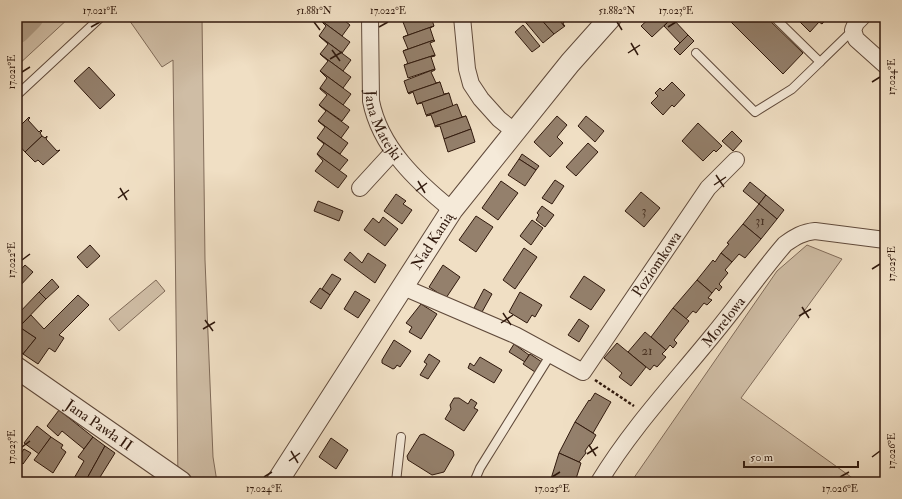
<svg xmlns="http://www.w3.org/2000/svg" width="902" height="499" viewBox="0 0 902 499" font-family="'IM FELL Double Pica',serif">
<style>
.green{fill:#cfbda5;stroke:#806b59}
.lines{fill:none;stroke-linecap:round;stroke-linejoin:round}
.river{stroke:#af9c86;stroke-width:27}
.building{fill:#94806c;stroke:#30190d}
.service-casing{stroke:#604a3b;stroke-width:10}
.minor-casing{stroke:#604a3b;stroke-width:18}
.tertiary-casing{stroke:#604a3b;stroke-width:23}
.path{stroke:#30190d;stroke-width:2.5;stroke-dasharray:3 2;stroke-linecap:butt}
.service{stroke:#f5ead9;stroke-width:8}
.minor{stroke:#f5ead9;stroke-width:16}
.tertiary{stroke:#f5ead9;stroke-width:21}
.ticks{fill:none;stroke:#30190d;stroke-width:1.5}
.labels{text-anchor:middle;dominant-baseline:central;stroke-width:3;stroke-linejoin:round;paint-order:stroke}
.number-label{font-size:13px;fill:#493325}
.street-label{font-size:15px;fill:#30190d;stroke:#f5ead9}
.neatline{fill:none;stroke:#30190d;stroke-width:1.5}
.ticks-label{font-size:10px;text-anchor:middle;fill:#30190d}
</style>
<rect width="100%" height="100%" fill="#f0dfc4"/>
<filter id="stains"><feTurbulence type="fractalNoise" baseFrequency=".005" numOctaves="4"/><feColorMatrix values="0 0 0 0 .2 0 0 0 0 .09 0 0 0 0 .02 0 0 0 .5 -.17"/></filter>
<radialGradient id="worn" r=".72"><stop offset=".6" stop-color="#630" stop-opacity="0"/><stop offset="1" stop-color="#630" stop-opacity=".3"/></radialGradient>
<g class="green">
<path d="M17 17H70L17 66Z"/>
<path d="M127 17H202L205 260 213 457 217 482H178L173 60 162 67Z"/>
<path d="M807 245 842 259 741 398 858 482H631L777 271Z"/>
<path d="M156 280 165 291 119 331 109 319Z"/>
</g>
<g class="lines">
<path class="river" d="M17 30 30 17"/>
</g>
<g class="building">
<path d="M321 17H340L350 25 342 36 319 19Z"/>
<path d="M406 17H418L403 22 408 20Z"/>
<path d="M418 17H431L434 26 403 37 408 35 403 22Z"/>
<path d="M524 17H539L554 34 543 43 522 18Z"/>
<path d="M539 17H557L565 26 554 34Z"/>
<path d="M557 17H570L563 23 564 26Z"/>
<path d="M651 17H670L672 18 652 37 641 26Z"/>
<path d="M670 17H680L675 21Z"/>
<path d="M726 17H766L803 53 783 74Z"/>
<path d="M795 17H826L827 18 822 24 819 22 810 32Z"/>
<path d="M672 18 688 35 680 43 664 26Z"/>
<path d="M319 19 350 42 342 53 319 36 326 26Z"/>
<path d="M523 25 540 46 532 52 515 32Z"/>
<path d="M434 26 430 28 434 40 403 51 408 49 403 37Z"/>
<path d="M688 35 694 41 680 55 674 49Z"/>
<path d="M319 36 351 60 343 71 320 54 328 44Z"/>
<path d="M434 40 435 41 430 43 435 55 404 65 408 64 403 51Z"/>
<path d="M320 54 351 77 343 88 320 71 328 61Z"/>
<path d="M435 55V56L431 57 435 69 408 78 404 65Z"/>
<path d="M89 67 115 95 100 109 74 81Z"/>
<path d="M435 69V70L431 72 436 83 440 82 408 93 404 81Z"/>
<path d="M320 71 351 94 343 105 320 88 327 78Z"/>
<path d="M440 82 444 94 449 93 417 104 413 92 409 94 408 93Z"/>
<path d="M672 82 685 95 674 107 672 105 663 115 651 103 658 96 655 93 660 88 663 91Z"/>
<path d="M320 88 350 110 342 121 319 105 327 95 320 89Z"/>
<path d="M449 93 453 106 426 115 422 103 417 104Z"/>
<path d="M457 104 462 117 466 116 435 126 431 115 426 116Z"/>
<path d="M319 105 349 127 341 138 318 121 326 111Z"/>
<path d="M466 116 471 129 444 139 440 126 435 127V126Z"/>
<path d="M557 116 567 125 557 137 563 143 550 157 534 142Z"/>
<path d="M586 116 604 131 595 142 578 126Z"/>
<path d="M29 117 30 118 28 120 39 132 41 130 42 131 40 133 42 136 25 152 17 143 18 138 17 129Z"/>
<path d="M318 121 348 143 340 154 317 138 325 127Z"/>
<path d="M698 123 722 146 716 152 714 150 703 161 682 141Z"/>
<path d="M471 129 475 142 448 152 444 139Z"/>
<path d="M732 131 742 141 733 151 722 141Z"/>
<path d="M42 136 45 138 47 136V137L46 139 57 151 60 150 43 165 38 160 35 162 25 152Z"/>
<path d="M317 138 348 160 339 171 317 154 324 144Z"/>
<path d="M588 143 598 152 576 176 566 167Z"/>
<path d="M317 154 347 176 338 188 315 171 323 161Z"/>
<path d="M522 154 539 166 536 170 519 159Z"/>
<path d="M519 159 536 170 525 186 508 175Z"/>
<path d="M555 180 564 186 552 204 542 198Z"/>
<path d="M501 181 518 193 498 220 482 208Z"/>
<path d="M750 182 766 195 759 204 743 191Z"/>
<path d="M641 192 660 208 644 227 625 211Z"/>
<path d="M396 194 406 201 403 204 412 210 402 224 384 211Z"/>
<path d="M766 195 784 210 777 219 759 204Z"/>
<path d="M318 201 343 211 339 221 314 211Z"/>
<path d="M759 204 777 219 761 239 743 224Z"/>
<path d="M542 206 554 215 545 227 536 220 539 215 537 213Z"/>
<path d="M476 216 493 227 476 252 459 240Z"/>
<path d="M383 217 398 229 385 246 364 230 373 218 379 223Z"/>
<path d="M532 220 543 228 531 245 520 236Z"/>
<path d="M743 224 761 239 745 258 739 254 732 262 721 253 729 244 727 243Z"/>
<path d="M90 245 100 256 87 268 77 257Z"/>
<path d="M524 248 537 257 515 289 503 280Z"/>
<path d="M350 252 362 263 368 253 386 265 375 283 344 260Z"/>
<path d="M721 253 732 262 725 270 728 273 719 284 722 287 719 291 716 288 712 293 697 280 713 260 715 262Z"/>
<path d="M25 265 33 272 17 289V274Z"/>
<path d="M443 265 460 277 446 298 429 287Z"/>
<path d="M332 274 341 279 330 295 322 289Z"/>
<path d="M584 276 605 290 591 310 570 297Z"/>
<path d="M52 279 59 287 46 299 39 292Z"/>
<path d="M697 280 712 293 708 298 712 300 707 305 704 303 696 313 693 311 686 319 673 308Z"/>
<path d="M320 288 330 295 321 309 310 302Z"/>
<path d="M484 289 492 294 482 312 474 308Z"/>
<path d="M355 291 370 300 358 318 344 309Z"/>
<path d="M39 292 46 299 18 328H21L36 338 23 354 17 350V315Z"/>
<path d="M520 292 542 305 535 317 532 315 527 323 509 312Z"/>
<path d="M78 295 89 305 59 335 64 338 55 352 49 348 38 364 23 354 36 338 21 328H18L31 315 44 329Z"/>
<path d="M421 304 437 314 421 339 409 332 412 327 406 323Z"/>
<path d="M673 308 689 321 674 340 677 343 673 348 670 345 666 350 651 337Z"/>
<path d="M579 319 589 326 579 342 568 335Z"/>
<path d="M645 332 666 350 662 354 666 357 657 367 654 365 650 370 628 352Z"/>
<path d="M394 340 411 351 400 367 397 365 395 368 393 369 382 363V360Z"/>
<path d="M617 343 646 367 631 386 619 377 622 373 604 358Z"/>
<path d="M514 344 529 355 525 362 509 352Z"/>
<path d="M429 354 440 361 428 379 420 375 427 364 424 362Z"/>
<path d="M530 354 542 362 535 372 523 364Z"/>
<path d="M480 357 502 370 494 383 468 368 470 363 474 366Z"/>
<path d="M595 393 611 402 593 433 575 422 589 400 590 401Z"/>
<path d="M454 398H459L468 404 471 399 477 403 474 408 478 410 464 431 445 419 451 409 450 405Z"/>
<path d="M59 410 93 437 84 449 62 431 58 436 47 426Z"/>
<path d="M575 422 596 435 591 444 589 445 585 451 586 453 579 462 559 453Z"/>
<path d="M37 426 51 437 39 454 24 443Z"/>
<path d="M424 434 453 451 454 455 444 472 432 475 408 460 407 456 420 435Z"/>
<path d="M51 437 63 445 61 448 66 452 53 473 34 460Z"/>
<path d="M93 437 105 446 85 482H77L73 480 84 461 78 457Z"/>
<path d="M331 438 348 450 336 469 319 457Z"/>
<path d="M105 446 115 453 97 482H85Z"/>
<path d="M24 449 31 453 23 464 17 460V459Z"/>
<path d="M559 453 581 463 575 482H550Z"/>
</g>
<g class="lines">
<g class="service-casing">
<g id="service">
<path d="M774 17 820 62 853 30"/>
<path d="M696 53 755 112 792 89 820 62"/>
<path d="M17 95 101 17"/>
<path d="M396 482 401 437"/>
<path d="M474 482 480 468 551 354"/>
</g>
</g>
<g class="minor-casing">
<g id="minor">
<path id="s1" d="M370 17 371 101C380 147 416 181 452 210"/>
<path d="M462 17 467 69 471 84 481 99 499 119 514 131"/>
<path d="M862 17 856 23 853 30 856 39 885 65"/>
<path d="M360 188 393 152"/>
<path id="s2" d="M403 287 515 335 583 372 708 188 736 160"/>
<path id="s3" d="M599 482C631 429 674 383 713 335 738 305 760 273 785 244 795 237 803 232 815 231L885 240"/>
</g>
</g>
<g class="tertiary-casing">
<g id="tertiary">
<path id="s4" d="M17 368 181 482"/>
<path id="s5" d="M277 482 452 210 570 63 611 17"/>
</g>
</g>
<path class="path" d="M595 380 634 406"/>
<use href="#service" class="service"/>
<use href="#minor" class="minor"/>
<use href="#tertiary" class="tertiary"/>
</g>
<path class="ticks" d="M314 22 320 30M617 22 622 30M91 27 100 22M379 27 388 22M668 27 676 22M631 43 638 55M332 50 340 61M628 53 640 45M330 59 342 52M22 72 30 67M872 82 880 77M716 175 724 187M418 181 425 193M714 185 726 177M120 188 127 200M416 191 427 183M118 198 129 190M22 260 30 254M872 269 880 264M802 307 809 318M503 313 511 325M799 316 811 309M205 320 213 331M501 323 513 315M203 329 215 322M589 445 596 456M22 447 30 441M291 451 298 463M587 454 598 447M872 457 880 451M289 461 300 453M264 477 272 472M552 477 560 472M840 477 849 472"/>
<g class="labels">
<g class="number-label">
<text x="644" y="211">3</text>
<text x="760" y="221">31</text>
<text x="647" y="351">21</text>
</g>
<g class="street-label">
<text stroke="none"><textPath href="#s1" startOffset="111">Jana Matejki</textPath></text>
<text stroke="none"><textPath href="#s5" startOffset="287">Nad Kanią</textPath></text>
<text stroke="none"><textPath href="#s2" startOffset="330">Poziomkowa</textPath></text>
<text stroke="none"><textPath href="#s3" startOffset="203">Morelowa</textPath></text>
<text stroke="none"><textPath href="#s4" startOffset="100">Jana Pawła II</textPath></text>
</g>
</g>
<rect width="902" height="499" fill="none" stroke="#f0dfc4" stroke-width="44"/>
<path d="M744 461v6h114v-6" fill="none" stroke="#30190d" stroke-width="2"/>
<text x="750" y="461" font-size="12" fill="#30190d" stroke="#f5ead9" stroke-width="3" paint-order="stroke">50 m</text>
<rect x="22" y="22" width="858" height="455" class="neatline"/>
<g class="ticks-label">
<text x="100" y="14">17.021°E</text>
<text x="314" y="14">51.881°N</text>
<text x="388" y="14">17.022°E</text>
<text x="617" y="14">51.882°N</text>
<text x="676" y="14">17.023°E</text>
<text transform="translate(11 72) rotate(-90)" y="4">17.021°E</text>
<text transform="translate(891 77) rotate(-90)" y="4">17.024°E</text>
<text transform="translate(11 260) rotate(-90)" y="4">17.022°E</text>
<text transform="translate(891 264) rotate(-90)" y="4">17.025°E</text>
<text transform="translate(11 447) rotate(-90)" y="4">17.023°E</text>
<text transform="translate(891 451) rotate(-90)" y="4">17.026°E</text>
<text x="264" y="492">17.024°E</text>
<text x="552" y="492">17.025°E</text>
<text x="840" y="492">17.026°E</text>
</g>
<rect width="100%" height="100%" filter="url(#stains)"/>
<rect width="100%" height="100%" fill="url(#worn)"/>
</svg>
